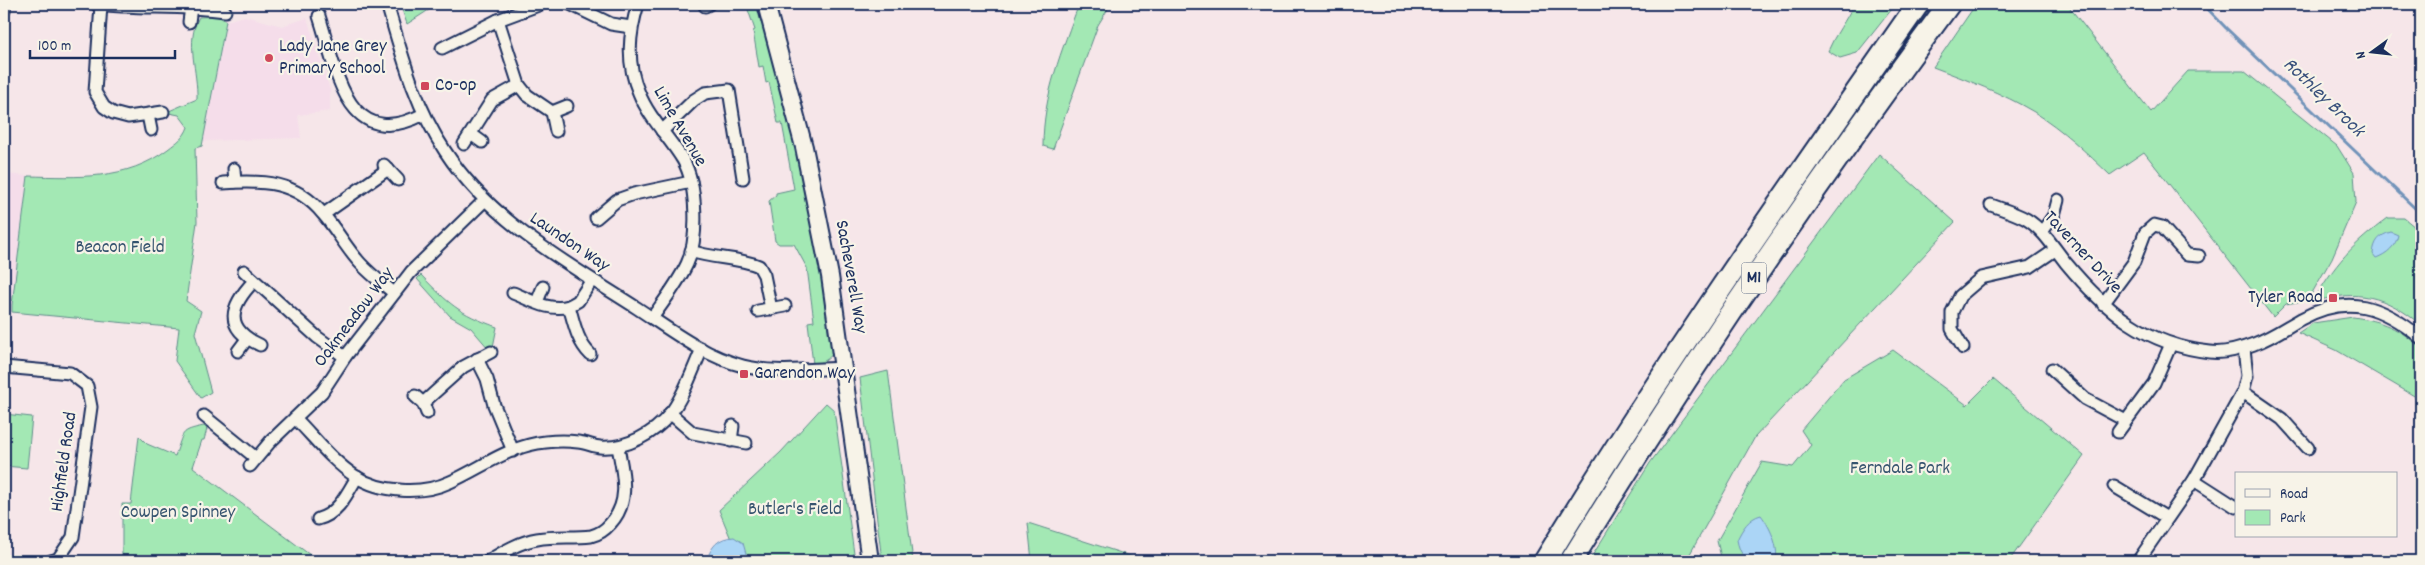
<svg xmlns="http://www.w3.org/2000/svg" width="2425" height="565" viewBox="0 0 2425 565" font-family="Dekko,sans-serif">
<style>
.built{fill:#f5ddea}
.green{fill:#a3e8b4;stroke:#5f8c89}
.water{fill:#abd5f6;stroke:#7193b9}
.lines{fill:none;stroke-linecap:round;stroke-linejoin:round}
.stream{stroke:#7193b9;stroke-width:3}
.street-casing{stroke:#1b2f5e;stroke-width:15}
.secondary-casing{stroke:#1b2f5e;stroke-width:20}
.highway-casing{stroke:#1b2f5e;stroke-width:25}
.street{stroke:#f7f3e8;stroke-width:11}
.secondary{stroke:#f7f3e8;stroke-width:16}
.highway{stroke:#f7f3e8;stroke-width:21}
.poi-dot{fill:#d1495b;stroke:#f7f3e8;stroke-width:2}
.labels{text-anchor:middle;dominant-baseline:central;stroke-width:4.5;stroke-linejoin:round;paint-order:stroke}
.shield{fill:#f7f3e8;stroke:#5d6a87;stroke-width:1}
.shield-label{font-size:18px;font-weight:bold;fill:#1b2f5e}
.poi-label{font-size:19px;fill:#1b2f5e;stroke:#f7f3e8;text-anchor:start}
.street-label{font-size:19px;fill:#1b2f5e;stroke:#f7f3e8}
.park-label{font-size:19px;fill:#36546f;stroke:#f7f3e8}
.water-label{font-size:20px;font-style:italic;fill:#38507c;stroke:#f7f3e8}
</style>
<rect width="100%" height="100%" fill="#f6e6e9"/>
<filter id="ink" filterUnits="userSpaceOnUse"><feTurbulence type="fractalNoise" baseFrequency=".02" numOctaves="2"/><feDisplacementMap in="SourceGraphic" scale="10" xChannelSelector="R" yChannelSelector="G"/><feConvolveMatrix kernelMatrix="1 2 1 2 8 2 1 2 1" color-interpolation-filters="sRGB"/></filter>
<g filter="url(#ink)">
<g class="built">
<path d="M245 16 282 26 307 18 330 90V111L298 115 301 138 203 141 226 21Z"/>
<path d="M4 174 28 176 12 312H4Z"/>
</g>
<g class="green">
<path d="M400 4H438L407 24Z"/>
<path d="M746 4H760L811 202 834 352C828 360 823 363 813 364L808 322 814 321 807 268 794 244H779L775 241 769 201 776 195V193L794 189 782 123H778L769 82 766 83 763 66 759 67 753 31 755 30Z"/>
<path d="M1079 4H1111L1098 25 1053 149 1043 146C1043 95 1062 50 1079 4Z"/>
<path d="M1854 4H1896L1857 53 1840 58 1828 51C1835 34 1846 21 1854 4Z"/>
<path d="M1976 4H2067L2151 112 2188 71H2244L2337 146 2354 173 2356 202 2332 258 2308 300 2286 304 2273 317 2144 152 2110 175C2087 153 2062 129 2034 112 2002 93 1967 80 1933 67Z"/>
<path d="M218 16 226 21 202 146 195 148 197 222 186 301 201 311 195 333 211 392 201 398 175 361 179 328 12 312V305L28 176C78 177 126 181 168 149 177 142 184 138 188 127L179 115 169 113V111L197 99C198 71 185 42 199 17Z"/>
<path d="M1879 154 1955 222 1755 437 1686 561H1589L1650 463Z"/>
<path d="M2388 218H2404L2421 232V325C2385 295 2358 289 2313 302 2335 263 2352 245 2388 218Z"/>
<path d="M421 275C449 304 458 313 497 327L493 347 489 349 471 328 450 316 417 279Z"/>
<path d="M2353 317C2382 321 2399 328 2421 348V400L2336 350 2298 333 2313 323Z"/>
<path d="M1893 350 1967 405 1993 379 2084 456 2009 561H1722L1717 541 1762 462 1793 467 1811 445 1801 430 1844 379Z"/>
<path d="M888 371 913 561H882L860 378Z"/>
<path d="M826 403 834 410 855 561H740L719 510 781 452Z"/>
<path d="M4 414 32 417 27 468 4 466Z"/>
<path d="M204 426 207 429 204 440H202L193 467 318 561H122V504H131L139 436 147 444 175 456C184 432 179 431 204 426Z"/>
<path d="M1028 523 1146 561H1032Z"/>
</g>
<g class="water">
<path d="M2391 232 2398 235C2396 246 2387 254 2376 258L2373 254C2374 242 2379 235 2391 232Z"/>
<path d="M1761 515C1770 527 1779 546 1776 561 1754 561 1742 565 1737 540 1742 529 1749 518 1761 515Z"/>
<path d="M734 537 743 543 748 561H706C712 546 717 538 734 537Z"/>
</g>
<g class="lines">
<path class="stream" d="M2203 4 2226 28 2421 214"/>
<g class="street-casing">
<g id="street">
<path d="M96 4C139 9 181 5 225 11"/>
<path d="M387 4C402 55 415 106 445 151 491 222 567 263 637 308 669 329 704 356 743 366 775 374 812 369 845 368"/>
<path d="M541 4 498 20 519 85 527 95 552 112 556 131"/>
<path d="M570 4 611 24 631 27"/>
<path d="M638 4C629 34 626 63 639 93 649 118 669 137 683 160 697 184 699 238 687 264 678 283 664 301 652 318"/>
<path d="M705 4V6L709 4"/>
<path d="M101 5 95 92 104 107 113 113 128 117 163 112"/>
<path d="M4 10V4"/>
<path d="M319 16C337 71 346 154 424 114"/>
<path d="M189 22 191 7"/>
<path d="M442 48 498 20"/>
<path d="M552 112 567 106"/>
<path d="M148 115 151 130"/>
<path d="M662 131 694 100 705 93 729 90 743 178"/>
<path d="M471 134 482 142"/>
<path d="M464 144 492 100 519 85"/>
<path d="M384 165 398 180"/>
<path d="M234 169 235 182"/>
<path d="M223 183C263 180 296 181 323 214 337 230 346 248 360 263 370 274 383 284 394 293"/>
<path d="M1991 205C2002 209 2015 213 2026 219 2043 229 2054 248 2066 263 2106 311 2146 345 2210 352 2225 354 2241 349 2254 344 2271 338 2285 328 2301 319 2348 293 2382 306 2421 338"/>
<path d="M324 214 388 169"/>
<path d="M596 218 617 200 634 194 691 182"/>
<path d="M2042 232 2054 215 2058 200"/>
<path d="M691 251C713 259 737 257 759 266L764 275 771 309"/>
<path d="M244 271 317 337 345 357"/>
<path d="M254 281C230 306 223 328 260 345"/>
<path d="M513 293C531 300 550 312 569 306"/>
<path d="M537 302 543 287"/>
<path d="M2103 304 2134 262 2145 233 2154 225 2162 227 2187 255 2199 256"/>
<path d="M758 311 785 306"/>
<path d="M1963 348 1952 329V312L1960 296 1981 278 2030 267 2055 250"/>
<path d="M238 351 247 339"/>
<path d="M590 354C577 341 574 323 569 306L578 301 592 280"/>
<path d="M477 359 487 379 494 405 513 451"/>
<path d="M4 367 70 373 87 386 91 407 73 537 58 559 51 561"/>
<path d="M2052 369 2085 399 2126 421"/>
<path d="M2243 392 2282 419 2308 448"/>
<path d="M415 396 423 403 427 413"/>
<path d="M423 403 463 367 491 352"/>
<path d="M670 413 693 433 746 443"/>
<path d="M204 416 256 458"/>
<path d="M295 418C314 437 332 461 355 476 381 493 422 495 450 482 477 470 501 452 529 445 546 441 561 440 578 442 586 443 593 446 600 447 626 449 654 434 670 414 683 398 693 369 702 349"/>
<path d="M2118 432 2154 383 2171 344"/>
<path d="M731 441 733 426"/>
<path d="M250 466 270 442 322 392 345 357 411 272 484 201"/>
<path d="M2194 480 2236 507"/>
<path d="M2114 486 2167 518"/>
<path d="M318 519C338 514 347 494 357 477"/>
<path d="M488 561C503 552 519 542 537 539 555 536 573 538 591 536 599 534 605 530 610 524 631 502 623 474 618 447"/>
<path d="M2138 561 2194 480 2243 392 2247 376 2244 348"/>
</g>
</g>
<g class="secondary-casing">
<path id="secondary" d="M766 4 804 147 830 276 870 561"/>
</g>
<g class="highway-casing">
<g id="highway">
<path d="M1545 561C1661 370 1790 187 1918 4"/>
<path d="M1571 561C1688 370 1816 184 1949 4"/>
</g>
</g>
<use href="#street" class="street"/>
<use href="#secondary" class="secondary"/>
<use href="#highway" class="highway"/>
</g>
</g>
<g class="poi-dot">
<circle cx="269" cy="58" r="5"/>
<rect x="420" y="81" width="10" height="10" rx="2.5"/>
<rect x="2328" y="293" width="10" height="10" rx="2.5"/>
<rect x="739" y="369" width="10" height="10" rx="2.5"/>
</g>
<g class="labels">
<rect class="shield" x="1741.5" y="262.5" width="25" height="31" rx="4"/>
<g class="shield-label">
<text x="1754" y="278">M1</text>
</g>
<g class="poi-label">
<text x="279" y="47">Lady Jane Grey<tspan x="279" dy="22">Primary School</tspan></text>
<text x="435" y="86">Co-op</text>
<text x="2323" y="298" text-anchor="end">Tyler Road</text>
<text x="754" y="374">Garendon Way</text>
</g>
<g class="street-label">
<text transform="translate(679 127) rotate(60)">Lime Avenue</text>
<text transform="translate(569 243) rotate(34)">Laundon Way</text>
<text transform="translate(2082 253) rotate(47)">Taverner Drive</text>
<text transform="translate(850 277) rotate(80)">Sacheverell Way</text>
<text transform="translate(355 318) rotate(-53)">Oakmeadow Way</text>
<text transform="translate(65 462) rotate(-82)">Highfield Road</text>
</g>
<g class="park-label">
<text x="120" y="248">Beacon Field</text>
<text x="1900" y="469">Ferndale Park</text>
<text x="795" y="510">Butler's Field</text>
<text x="178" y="513">Cowpen Spinney</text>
</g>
<g class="water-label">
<text transform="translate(2323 98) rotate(44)">Rothley Brook</text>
</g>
</g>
<rect width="2425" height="565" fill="none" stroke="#f7f3e8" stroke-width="20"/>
<rect x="10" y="10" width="2405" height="545" fill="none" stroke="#1b2f5e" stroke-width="2" filter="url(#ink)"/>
<rect x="2235" y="472" width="162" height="65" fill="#f7f3e8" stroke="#9fa5b1"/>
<rect x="2245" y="489" width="25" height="8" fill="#f7f3e8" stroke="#9fa5b1"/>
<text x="2280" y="498" font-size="15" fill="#1b2f5e">Road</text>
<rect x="2245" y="510" width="25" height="15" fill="#a3e8b4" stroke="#9fa5b1"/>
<text x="2280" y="522" font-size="15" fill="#1b2f5e">Park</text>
<g transform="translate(2372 52) rotate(255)" stroke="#f7f3e8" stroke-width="4" paint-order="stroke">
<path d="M0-4L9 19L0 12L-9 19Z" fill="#1b2f5e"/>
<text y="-8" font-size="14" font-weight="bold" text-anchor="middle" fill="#1b2f5e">N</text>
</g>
<path d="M30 50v8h145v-8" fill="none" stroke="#1b2f5e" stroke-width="2.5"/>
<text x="38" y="50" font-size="15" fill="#1b2f5e" stroke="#f7f3e8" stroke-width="4" paint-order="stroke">100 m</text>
</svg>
